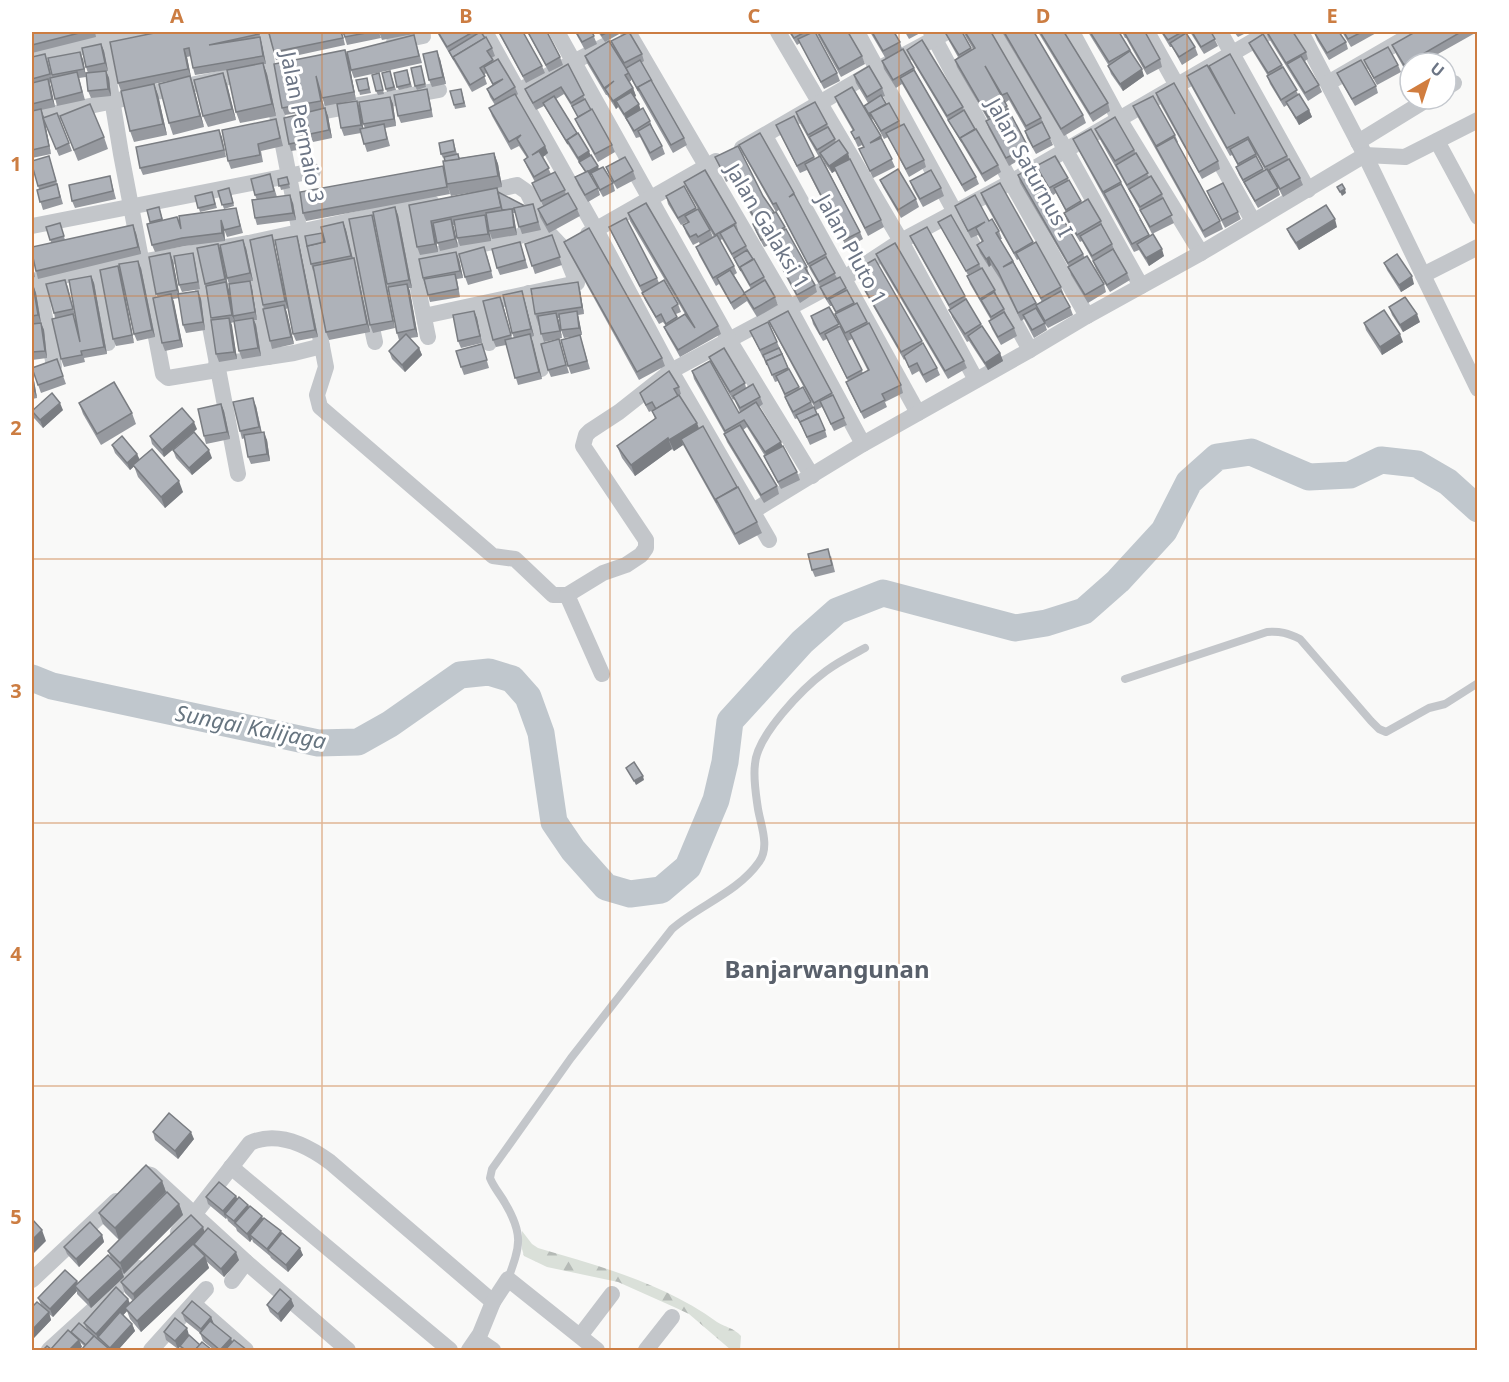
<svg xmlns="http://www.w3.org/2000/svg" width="1509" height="1382" viewBox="0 0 1509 1382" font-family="'Noto Sans',sans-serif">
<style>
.forest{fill:url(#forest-firs)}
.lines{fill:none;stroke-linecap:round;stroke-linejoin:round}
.river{stroke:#c0c7cd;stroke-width:27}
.service{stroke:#c3c6ca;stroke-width:8}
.minor{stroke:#c3c6ca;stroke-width:16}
.wall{fill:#96999f;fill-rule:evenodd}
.shaded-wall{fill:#7a7d82}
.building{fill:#aeb2b9;stroke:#7a7d82;stroke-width:1.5}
.grid{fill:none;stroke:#cc7d42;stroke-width:1.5;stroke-opacity:0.55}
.labels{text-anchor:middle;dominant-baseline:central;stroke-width:6;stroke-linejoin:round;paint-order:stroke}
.street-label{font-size:21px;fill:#6c7585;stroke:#fff}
.water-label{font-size:22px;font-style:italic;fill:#677580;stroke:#fff}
.quarter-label{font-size:24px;font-weight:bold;fill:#59606b;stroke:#fff}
.neatline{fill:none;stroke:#cc7d42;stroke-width:2}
.grid-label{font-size:20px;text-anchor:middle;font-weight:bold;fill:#cc7d42}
</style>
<defs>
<pattern id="forest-firs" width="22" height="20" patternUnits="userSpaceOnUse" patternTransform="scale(1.5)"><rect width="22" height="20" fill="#dae0d9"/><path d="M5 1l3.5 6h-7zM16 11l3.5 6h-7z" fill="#b5bab6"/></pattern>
</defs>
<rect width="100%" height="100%" fill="#f9f9f8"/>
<path class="forest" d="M522 1231 532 1244 538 1248C600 1266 665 1284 717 1322 725 1327 734 1328 741 1336L740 1350H731L689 1314 674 1307 618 1282 547 1267 524 1256 522 1249Z"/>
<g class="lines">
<path class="river" d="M32 678 52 686 318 743 358 742 390 724 460 675 489 672 512 679 528 697 541 733 554 822 573 850 606 887 630 894 661 890 688 867 716 800 725 762 730 721 802 642 837 611 883 593 1015 628 1046 623 1084 611 1118 581 1164 531 1189 482 1217 457 1251 452 1309 477 1350 475 1381 460 1417 464 1448 482 1478 509"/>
<g class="service">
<path d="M1125 679 1267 632C1280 631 1288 633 1300 639L1371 721 1379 729 1386 732 1429 708 1445 704 1478 683"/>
<path d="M508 1279C520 1246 524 1235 505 1203 500 1194 494 1188 490 1178L492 1169 571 1058 672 929C699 905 737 893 759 862 770 847 761 826 758 809 756 795 753 779 755 764 757 735 803 688 826 671 838 662 852 655 865 648"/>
</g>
<g class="minor">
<path d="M101 32 121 154 163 374 168 378 217 370"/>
<path d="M261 32 326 367 317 395 320 407 493 556 515 559 553 595H567L603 573 626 565 641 555 646 548V540L583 446 586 435 590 431 619 412 671 371 843 279 901 241 1011 182 1269 32"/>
<path d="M485 32 596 230 671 371 769 540"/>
<path d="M557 32 729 340 812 476"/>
<path d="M628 32 790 309 863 444"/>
<path d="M778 32 901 241 976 380"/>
<path d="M857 32 1030 350"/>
<path d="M931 32 1011 182 1087 316"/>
<path d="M1000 32 1141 286"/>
<path d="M1072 32 1119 119 1201 253"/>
<path d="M1147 32 1253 221"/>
<path d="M1220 32 1308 190"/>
<path d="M1301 32 1365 155 1478 389"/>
<path d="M394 42 423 36"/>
<path d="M32 57 157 32"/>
<path d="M1328 83 1416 32"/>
<path d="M1446 88 1454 83"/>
<path d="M518 91 604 46"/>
<path d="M304 115 439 90"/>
<path d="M32 118 248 73"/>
<path d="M765 136 918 413"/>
<path d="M1437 141 1478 217"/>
<path d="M1358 142 1428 99"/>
<path d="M742 148 878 69 947 32"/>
<path d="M402 210 428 337"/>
<path d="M349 221 375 342"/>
<path d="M32 226 313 171"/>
<path d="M588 234 716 161"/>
<path d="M249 243 268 357"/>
<path d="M196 253 238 474"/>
<path d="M412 260 546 230"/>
<path d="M92 270 108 343"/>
<path d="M1423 275 1478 247"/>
<path d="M38 280 54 366"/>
<path d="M32 281 249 243 432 203"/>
<path d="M529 293 541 369"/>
<path d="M480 304 489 343"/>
<path d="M424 316 577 283 563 248 546 230 527 192 517 185 477 194"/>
<path d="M216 365 294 353 322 346"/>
<path d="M753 511 863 444 1030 350 1087 316 1201 253 1365 155 1405 157 1478 120"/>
<path d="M567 595 602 674"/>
<path d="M231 1167 450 1350"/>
<path d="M147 1174 151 1175 246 1262 348 1350"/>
<path d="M178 1232 193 1216 250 1143C278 1130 307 1145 330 1162L493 1302"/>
<path d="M32 1280 116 1201"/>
<path d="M232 1281 246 1262"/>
<path d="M196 1306 246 1350"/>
<path d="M580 1336 612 1294"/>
<path d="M477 1339 493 1350"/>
<path d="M49 1350 139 1268"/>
<path d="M151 1350 206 1289"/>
<path d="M469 1350 480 1334 493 1302 508 1279 597 1350"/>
<path d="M646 1350 672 1317"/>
</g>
</g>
<g class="wall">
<path d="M32 32H95L96 37 32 53Z"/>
<path d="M159 32H259L266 64H263L267 74 276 116 240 123 236 112 234 69 195 75 193 68 191 56 187 57 191 77 194 88 204 127 173 135 169 123 174 80 154 84 158 95 167 135 134 142 130 131 121 91 118 83Z"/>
<path d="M268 32H342L345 45 276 60Z"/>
<path d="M343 32H379L381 38 347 45Z"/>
<path d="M379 32H419V33L382 40Z"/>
<path d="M437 32H481L492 48 495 56 491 58 493 62 515 87 518 94 516 96 545 146 548 153 543 157 551 174 565 190 566 194 577 209 580 216 549 233 540 217 538 209 543 206 532 183 535 182 527 167 524 160 527 158 519 146 511 150 492 116 489 108 495 105 490 97 487 89 493 86 486 73 484 75 487 84 472 92 439 36Z"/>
<path d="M498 32H523L542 66 545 73 526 83Z"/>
<path d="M527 32H547L560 57 563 65 549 72Z"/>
<path d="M575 32H592L597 44 585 50Z"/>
<path d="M598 32H621V33L605 42Z"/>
<path d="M789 32H815L837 73 840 81 824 89 800 43 797 45Z"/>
<path d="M816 32H848L862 56 865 64 841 77Z"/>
<path d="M870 32H894L900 42 902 49 914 68 916 73 976 177 979 184 965 192 902 84 896 88 884 69 882 61 886 59Z"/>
<path d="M905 32H922L909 39Z"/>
<path d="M963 32H991L1041 118 1053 145 1036 154 1027 138 1025 131 1026 130 1009 100 1005 103 1028 147 1030 154 1009 166 989 129 986 121 988 120 957 67 955 60 958 57 949 41 946 34 971 48 972 50 973 49Z"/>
<path d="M1002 32H1034L1083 115 1086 123 1064 136Z"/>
<path d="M1038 32H1064L1108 103 1110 111 1093 122Z"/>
<path d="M1088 32H1119L1144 76 1123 91 1111 74 1108 66H1109Z"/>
<path d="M1122 32H1145L1160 59 1162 67 1147 75 1126 38H1125Z"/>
<path d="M1161 32H1185L1195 47 1198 55 1182 65 1172 47H1170Z"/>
<path d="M1190 32H1211L1218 46 1204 54Z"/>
<path d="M1234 32H1248L1238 37Z"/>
<path d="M1261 32H1293L1306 52 1308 59 1305 61 1319 85 1322 92 1308 101 1268 37 1266 32 1263 34Z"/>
<path d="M1314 32 1346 42 1348 49 1329 60 1317 40Z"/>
<path d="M1342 32H1378L1351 47Z"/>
<path d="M1415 32H1477L1422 63H1410V70L1406 72 1395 52 1392 45Z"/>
<path d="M611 41 642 54 644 61 641 63 684 138 687 145 673 153 631 79V81L629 82 633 88 636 96 634 97 641 110 650 121 653 129 662 146 665 154 652 161 640 137 636 138 627 121 618 107 616 109 607 95H606L587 63 585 56 614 49Z"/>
<path d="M416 42 422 63 354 78 351 70Z"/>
<path d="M1249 43 1282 65 1298 94 1309 110 1312 117 1299 125 1287 105 1284 107 1270 84 1267 76H1268L1252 50Z"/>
<path d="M101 44 104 51 108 71H106L109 78 111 96 91 98 88 91V73L86 67Z"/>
<path d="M345 50 348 57 356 100 325 106 321 94 324 109 285 115 282 108Z"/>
<path d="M907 50 963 107 964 111 998 165 1001 172 985 182 910 57Z"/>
<path d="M32 57 48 61 52 77V75L83 59 86 77 79 78 85 100 57 106 51 82 49 83 55 107 41 110 44 118 69 143 72 151 59 156 45 123 51 154 32 158Z"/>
<path d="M440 59 446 84 432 87 429 80Z"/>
<path d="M1364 60 1398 65 1401 72 1377 85 1367 67Z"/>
<path d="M568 64 585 99 612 145 615 152 598 162 578 126 575 119 578 117 564 94 556 99 599 169 613 183 615 191 603 197 594 181 592 174 590 175 598 188 600 195 588 202 578 185 575 177 585 172 544 106 536 110 528 96 525 89Z"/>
<path d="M1209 66 1287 156 1300 178 1303 185 1283 197 1271 174H1270L1278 188 1280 195 1258 208 1239 175 1236 167 1238 166 1232 155 1230 156 1190 84 1187 76 1212 74ZM1256 154 1265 170 1264 171 1259 162Z"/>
<path d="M422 70 426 87 417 90 415 86Z"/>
<path d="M390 71 396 90 387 92 386 89Z"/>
<path d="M408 73 412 87 399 90 397 87Z"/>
<path d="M1337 73 1376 86 1378 93 1355 106 1340 80Z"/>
<path d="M854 75 882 88 885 96 882 97 899 121 901 126 924 160 926 167 909 177 888 137 884 139 873 119 872 120 865 109 864 106 868 103 856 83Z"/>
<path d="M380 77 384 94 378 95 376 91Z"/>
<path d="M367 78 371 93 360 95 359 91Z"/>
<path d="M227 84 236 120 208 127 203 116Z"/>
<path d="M427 89 429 96 433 117 401 123 398 116Z"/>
<path d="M462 92 466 107 455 109 454 105Z"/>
<path d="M1156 93 1218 161 1220 169 1202 179 1158 100Z"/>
<path d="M390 97 393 104 396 126 385 128 390 146 367 152 361 133 344 136 341 128 357 101 360 109 363 129 365 128 363 124Z"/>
<path d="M835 97 881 136 895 167 873 178 859 149 863 147 862 145 858 147 851 132 853 131 838 105Z"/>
<path d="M1133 106 1175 135 1178 142 1177 143 1220 221 1223 229 1205 238 1136 114Z"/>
<path d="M325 108 328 116 332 138 313 142 310 135 312 148 291 151 289 144Z"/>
<path d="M796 112 827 124 836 142 850 160 881 220 884 227 868 236 835 171 832 173 823 161 821 156 860 232 863 239 847 248 807 170 800 173 779 132 776 125 794 116 815 159 819 157 798 120Z"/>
<path d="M60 116 104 137 108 149 78 161Z"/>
<path d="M278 126 283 146 261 151 263 162 231 169 228 161Z"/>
<path d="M1095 129 1134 150 1149 177 1162 194 1164 201 1174 223 1152 234 1141 212 1098 136Z"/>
<path d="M219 130 226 157 143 175 140 168Z"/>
<path d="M760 133 794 194 826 254 828 262 837 278 846 288 854 304 857 303 901 385 903 393 885 402 887 407 864 419 849 390 846 382 848 381 827 339 823 341 813 324 811 316 829 307 863 373 868 371 852 339 848 341 838 322 836 314 832 306H830L823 295 821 288 811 271 779 210 776 212 807 267 809 275 815 285 817 292 800 303 769 245 764 247 756 232 753 224 756 223 730 180 726 182 715 157 763 196 774 213 776 212 742 152 739 145Z"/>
<path d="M1073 139 1121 182 1150 236 1164 256 1149 266 1139 250 1134 252 1076 146Z"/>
<path d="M454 143 457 154 460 158 494 153 498 164 502 187 497 188 498 192 525 206 533 204 541 230 522 234 515 213H513L517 235 492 239 489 231 487 218 486 219 491 241 460 246 457 238 455 225H453L458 247 440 251 434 229 438 252 420 255 417 247 409 205 490 189 451 196 448 187 450 194 306 221 303 213 445 173V161L444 157 443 158 441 154Z"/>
<path d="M49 156 63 204 43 210 37 190 39 189 32 165Z"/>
<path d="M1036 166 1068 178V180H1069L1082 203 1101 221 1103 229 1112 244 1115 252 1127 273 1130 280 1110 292 1096 269 1093 261 1082 241 1080 242 1067 221 1064 213 1066 212 1056 193 1052 196 1039 174Z"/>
<path d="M606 167 633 171 636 179 617 189 609 175Z"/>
<path d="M270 174 277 197 293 203 296 220 257 225 255 218 257 200 255 195Z"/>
<path d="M1018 175 1083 254 1085 258 1104 284 1106 292 1088 303 1071 275 1069 267 1020 183Z"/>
<path d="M110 176 116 199 75 208 72 201Z"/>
<path d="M287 177 290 188 281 190 278 179Z"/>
<path d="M880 180 916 199 919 207 901 218 883 187Z"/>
<path d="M910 181 941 188 944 196 923 207 913 189Z"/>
<path d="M684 182 736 223 738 230 737 231 764 277 767 284 775 297 778 305 757 317 747 301 734 310 719 284 716 286 699 255 696 247 700 245 699 242 693 245 686 233 683 225 688 223 687 222 681 225 668 204 666 196 684 186 697 210 710 230 713 237H714L687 190ZM722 239 751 289 744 293 734 275 737 273 734 266 720 241Z"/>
<path d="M1000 183 1033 244 1061 287 1064 295H1063L1070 307 1073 315 1048 328 1045 324 1047 330 1034 338 1024 319 1021 321 1000 279 991 265 989 267 980 253 977 245 982 242 978 235 971 238 958 213 955 206 989 221 999 231 1002 239H1000L1013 261 1037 304 1042 302 1019 259 1017 260 983 200 981 193Z"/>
<path d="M218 191 231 192 234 206 224 209Z"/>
<path d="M1207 191 1238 212 1241 219 1225 228 1210 199Z"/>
<path d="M212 192 217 208 200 212 195 196Z"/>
<path d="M159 207 163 220 181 226 236 208 243 233 227 237 224 229 225 241 185 246 155 252 152 245 150 222Z"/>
<path d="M395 207 398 215 412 288H409L418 337 410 338 419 348 422 355 405 372 392 359 389 351 399 340 397 333 387 284Z"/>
<path d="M628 213 718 326 721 334 680 357 667 334 664 327 666 326 663 322 659 324 645 300 642 292 612 234 609 227 657 278 659 283 678 304 681 312 676 314 678 319 685 314 630 221Z"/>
<path d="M343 222 346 230 353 259 356 266 370 332 329 340 326 332 314 271H313L311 264 322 233Z"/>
<path d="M374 222 395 328 373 333 370 325Z"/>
<path d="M938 222 979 264 981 268 968 275Z"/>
<path d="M60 223 65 240 136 233 141 254 38 279 36 271 51 242 46 227Z"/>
<path d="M1337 227 1299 250 1290 236 1287 229Z"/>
<path d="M272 235 274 243 288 308 286 309 294 344 272 349 270 341 263 305Z"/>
<path d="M552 235 562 265 535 274 525 244Z"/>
<path d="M297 236 299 243 318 337 296 341 293 334Z"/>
<path d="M910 236 965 296 967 301 982 326 1000 353 1003 361 988 370 969 341 967 342 952 317 950 309 913 243Z"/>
<path d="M520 242 528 268 500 275 497 268Z"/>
<path d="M564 242 662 358 665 366 639 380 567 249Z"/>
<path d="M218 244 221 251 229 290V284L227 278 246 248 253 281H250L252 288 257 320H254L256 325 261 356 242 359 239 351 234 322 231 323 237 359 219 362 216 354 212 320 205 284Z"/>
<path d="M170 253 173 261 179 294 198 291 201 299 205 330 186 333 183 325 179 298 173 299 183 347 165 351 162 343 158 297 156 294Z"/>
<path d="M193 253 195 261 200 289 182 292 179 285Z"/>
<path d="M876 254 964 361 967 368 948 379 879 262Z"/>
<path d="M487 255 493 278 468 285 465 277Z"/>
<path d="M459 259 463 278 457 279 460 297 430 302 423 278Z"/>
<path d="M875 259 937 368 940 375 926 383 919 371 912 375 905 359 904 360 857 278 854 271Z"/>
<path d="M32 261 35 277 32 278Z"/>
<path d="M1384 263 1414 284 1401 292 1387 270Z"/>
<path d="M118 266 121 274 134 343 116 346 113 339Z"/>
<path d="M141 268 155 337 137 341 134 334Z"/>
<path d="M91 276 94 283 107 354 84 358 85 362 64 367 61 359 55 318 54 313 65 280 68 287 75 316 74 317 78 330Z"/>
<path d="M967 276 995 290 997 297 1004 309 1007 316 1014 328 1017 336 1001 345 992 329 989 321 991 320 970 284Z"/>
<path d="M578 282 580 290 584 314 578 315 582 335H580L590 369 571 374 568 366 577 336 564 338 561 330 560 318H558L562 338 544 342 535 314Z"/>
<path d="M32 285H33L36 293 41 323 44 330 47 358 32 360Z"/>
<path d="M522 291 524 298 534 336 531 337 542 379 518 385 506 345 496 347 493 340 500 297 512 338H514L512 333Z"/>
<path d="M1389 307 1420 322 1403 332 1392 315Z"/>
<path d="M474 311 477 318 482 343 461 348 458 341Z"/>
<path d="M769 321 832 393 847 425 834 431 822 407 816 410 772 328Z"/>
<path d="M1364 323 1403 342 1382 355 1366 330Z"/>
<path d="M750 331 777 342 789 369 800 389 811 402 825 430 827 437 810 445 798 418 795 419 788 405 785 397 778 381 775 382 764 357 763 358Z"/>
<path d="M559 339 569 373 551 377 548 370Z"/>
<path d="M482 344 489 368 464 375 461 367Z"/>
<path d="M709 357 745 383 746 388 760 397 763 404 759 407 797 472 800 480 781 489 767 463 764 456H765L747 427 743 430 777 486 779 494 764 503 727 442 724 434H725L694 379 692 371 739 413 740 412 734 399 733 400 712 364Z"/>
<path d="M57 359 66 384 41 393 32 368Z"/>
<path d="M32 369 37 398 32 399Z"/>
<path d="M679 387 681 394 679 395 699 429 737 487 757 522 762 533 739 545 683 445 674 451 672 449 635 476 622 458 617 446 655 419 652 411 655 409 649 412 643 401 640 393Z"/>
<path d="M79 403 132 413 136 424 101 445 83 414Z"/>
<path d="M221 404 224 411 230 439 206 444 204 436Z"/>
<path d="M256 406 262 433 267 440 270 461 251 464 248 457 245 438 242 439 240 431Z"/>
<path d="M63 410 43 428 34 418 32 411Z"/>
<path d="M197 429 164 457 152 444 150 436Z"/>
<path d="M112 445 137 454 140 460 183 492 165 508 138 477 134 466 130 470 115 453Z"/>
<path d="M173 450 212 458 192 475 176 458Z"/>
<path d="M831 556 835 572 815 577 812 570Z"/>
<path d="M153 1132 194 1139 178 1159 155 1140Z"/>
<path d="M162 1181 166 1192 119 1240 103 1224 99 1213Z"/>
<path d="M236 1196 237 1199 248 1205 249 1207 263 1219 281 1231 282 1234 303 1255 288 1272 271 1258 270 1256 253 1242 252 1239 250 1242 237 1231 236 1228 228 1221 227 1218 226 1219 208 1204 206 1197Z"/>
<path d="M179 1204 183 1215 124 1274 122 1272 124 1277 91 1308 77 1294V1291L53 1317 49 1314 51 1320 32 1340V1307L41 1305 38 1298 78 1283 111 1258 108 1251Z"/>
<path d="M205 1232 239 1260 224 1277 206 1261 209 1268 141 1332 130 1319 127 1311 123 1315 132 1324 135 1331 118 1350H81L84 1346 80 1342 82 1347 51 1349 72 1333 87 1330 84 1323 128 1299 130 1304 133 1301 125 1293 121 1282Z"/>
<path d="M102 1235 104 1242 79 1267 67 1254 64 1247Z"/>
<path d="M291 1299 294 1306 281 1322 270 1312 267 1305Z"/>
<path d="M182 1313 211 1317 213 1323 232 1342 247 1350H214L203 1341 200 1333 185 1321Z"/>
<path d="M164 1332 189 1335 200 1345 212 1350H182L180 1347 178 1349 166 1340Z"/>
</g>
<g class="shaded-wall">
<path d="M260 37 262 44 266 64 263 56Z"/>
<path d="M101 44 104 51 108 71 105 63Z"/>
<path d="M184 49 187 57 191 77 188 69Z"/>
<path d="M345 50 348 57 356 100 354 92Z"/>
<path d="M437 51 440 59 446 84 443 77Z"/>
<path d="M80 52 83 59 86 77 84 69Z"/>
<path d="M263 63 267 74 276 116 272 104Z"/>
<path d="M1142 69 1144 76 1123 91 1120 84Z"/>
<path d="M106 71 109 78 111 96 108 89Z"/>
<path d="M223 73 227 84 236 120 232 109Z"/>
<path d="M190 76 194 88 204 127 200 116Z"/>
<path d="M316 76 319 83 324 109 321 101Z"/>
<path d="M48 79 51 87 55 107 52 99Z"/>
<path d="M154 84 158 95 167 135 163 124Z"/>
<path d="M633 88 636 96 620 107 616 101 618 107 616 109 613 101Z"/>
<path d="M390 97 393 104 396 126 394 119Z"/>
<path d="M357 101 360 109 364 132 361 125Z"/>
<path d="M639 104 641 112 627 121 624 114Z"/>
<path d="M325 108 328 116 332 138 329 130Z"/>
<path d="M41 109 44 117 51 154 49 146Z"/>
<path d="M1309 110 1312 117 1299 125 1296 118Z"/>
<path d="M306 118 309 125 312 148 309 140Z"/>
<path d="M219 130 222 137 226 157 224 150Z"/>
<path d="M545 146 548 153 535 163 532 155Z"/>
<path d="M589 151 592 159 579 162 578 158Z"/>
<path d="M494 153 498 164 502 187 498 176Z"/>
<path d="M848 153 850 160 834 167 835 171 832 173 829 166Z"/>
<path d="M598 166 599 170 588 177 586 173Z"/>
<path d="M1345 189 1346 193 1342 196 1340 192Z"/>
<path d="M290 195 293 203 296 220 293 213Z"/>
<path d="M395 207 398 215 412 288 409 280Z"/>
<path d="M512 209 514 216 517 235 514 227Z"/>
<path d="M372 215 374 222 395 328 393 321Z"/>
<path d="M485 215 488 223 491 241 488 234Z"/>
<path d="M451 219 454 227 458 247 455 239Z"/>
<path d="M1335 219 1337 227 1299 250 1296 243Z"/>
<path d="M221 220 224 227 225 241 222 233Z"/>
<path d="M431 221 434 229 438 252 435 244Z"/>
<path d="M343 222 346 230 354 264 351 256Z"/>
<path d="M133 225 136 233 141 254 138 247Z"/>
<path d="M272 235 274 243 288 308 285 301Z"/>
<path d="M297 236 299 243 318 337 315 330Z"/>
<path d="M243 240 246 248 253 281 250 273Z"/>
<path d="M218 244 221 251 228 287 225 279Z"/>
<path d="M1162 249 1164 256 1149 266 1146 258Z"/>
<path d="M456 252 459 259 463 278 460 271Z"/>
<path d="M170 253 173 261 180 297 177 290Z"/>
<path d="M989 257 991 265 989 267 986 259Z"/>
<path d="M354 258 356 266 370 332 367 324Z"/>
<path d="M138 261 141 268 155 337 152 330Z"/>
<path d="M118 266 121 274 134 343 132 335Z"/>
<path d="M91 276 94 283 107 354 104 347Z"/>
<path d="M1412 276 1414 284 1401 292 1399 285Z"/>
<path d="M250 281 252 288 257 320 255 312Z"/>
<path d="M226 282 229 290 235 322 232 315Z"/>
<path d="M578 282 580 290 584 314 582 307Z"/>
<path d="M407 284 410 291 418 337 415 329Z"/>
<path d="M33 285 36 293 41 323 38 315Z"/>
<path d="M198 291 201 299 205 330 203 322Z"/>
<path d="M522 291 524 298 534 336 531 329Z"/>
<path d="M171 294 174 302 183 347 180 340Z"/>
<path d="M500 297 503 304 513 343 511 335Z"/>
<path d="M284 305 287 313 294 344 291 337Z"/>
<path d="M474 311 477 318 482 343 480 336Z"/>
<path d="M577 311 579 319 582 335 579 328Z"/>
<path d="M556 313 559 321 562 338 560 331Z"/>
<path d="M1417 314 1420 322 1403 332 1400 325Z"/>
<path d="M229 318 232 325 237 359 234 352Z"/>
<path d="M253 318 256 325 261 356 258 348Z"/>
<path d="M41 323 44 330 47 358 45 351Z"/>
<path d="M530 334 533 342 542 379 539 372Z"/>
<path d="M1400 334 1403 342 1382 355 1380 347Z"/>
<path d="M419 348 422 355 405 372 402 365Z"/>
<path d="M1000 353 1003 361 988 370 985 363Z"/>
<path d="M32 369 37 398 34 391 32 376Z"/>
<path d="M253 398 256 406 262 435 259 427Z"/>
<path d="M60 403 63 410 43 428 40 420Z"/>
<path d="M221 404 224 411 230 439 227 432Z"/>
<path d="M194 422 197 429 164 457 162 450Z"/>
<path d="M697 423 701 434 681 439 683 445 674 451 669 440Z"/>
<path d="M264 432 267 440 270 461 267 454Z"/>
<path d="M668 438 672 449 635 476 631 465Z"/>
<path d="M781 442 784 450 768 460 765 452Z"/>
<path d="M209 450 212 458 192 475 189 468Z"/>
<path d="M137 454 140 461 130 470 127 463Z"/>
<path d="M179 481 183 492 165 508 161 497Z"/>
<path d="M643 776 644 780 636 785 634 781Z"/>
<path d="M191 1132 194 1139 178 1159 175 1151Z"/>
<path d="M162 1181 166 1192 119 1240 115 1228Z"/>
<path d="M236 1196 239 1204 225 1214 226 1219 223 1211Z"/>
<path d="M179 1204 183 1215 124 1274 120 1263Z"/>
<path d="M248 1205 251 1213 235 1224 234 1221Z"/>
<path d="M262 1216 265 1224 250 1235 252 1239 250 1242 247 1234Z"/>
<path d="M203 1227 207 1239 137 1306 133 1294Z"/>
<path d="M42 1230 46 1241 32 1255V1240Z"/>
<path d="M281 1231 284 1239 268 1250 270 1256 267 1249Z"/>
<path d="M102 1235 104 1242 79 1267 76 1259Z"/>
<path d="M300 1248 303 1255 288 1272 286 1265Z"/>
<path d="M236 1252 239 1260 224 1277 221 1269Z"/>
<path d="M205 1256 209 1268 141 1332 137 1321Z"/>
<path d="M121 1269 124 1277 91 1308 88 1300Z"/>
<path d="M77 1281 80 1288 75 1286 77 1291 53 1317 50 1309Z"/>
<path d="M128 1299 131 1306 125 1308 127 1311 101 1340 98 1337 99 1341 96 1334Z"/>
<path d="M291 1299 294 1306 281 1322 278 1314Z"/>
<path d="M49 1312 51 1320 32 1340V1330Z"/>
<path d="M211 1317 214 1324 204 1336 201 1329Z"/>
<path d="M132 1324 135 1331 118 1350H111L110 1348Z"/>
<path d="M187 1328 189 1335 178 1349 175 1341Z"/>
<path d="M231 1338 233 1345 229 1350H220Z"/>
<path d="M79 1340 82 1347 79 1350H69Z"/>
</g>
<g class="building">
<path d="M32 32H83L32 45Z"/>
<path d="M159 32H258L259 34 209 45 260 37 263 56 193 68 189 48 184 49 188 69 118 83 110 42Z"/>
<path d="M274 32H341L343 38 274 52 269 33Z"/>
<path d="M343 32H371L345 37Z"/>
<path d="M438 32H473L447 47Z"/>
<path d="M480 32H481L485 38 453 57 454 60 449 51Z"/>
<path d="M499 32H523L542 66 523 76Z"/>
<path d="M528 32H547L560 57 546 65Z"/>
<path d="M576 32H592L594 36 582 42Z"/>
<path d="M600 32H608L602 35Z"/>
<path d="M629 32 642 54 624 63 611 41Z"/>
<path d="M790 32H805L794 38Z"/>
<path d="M813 32H815L837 73 821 82 798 39Z"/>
<path d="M818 32H848L862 56 839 69Z"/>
<path d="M872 32H894L900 42 883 51Z"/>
<path d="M949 32H962L971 48 959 55 946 34Z"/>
<path d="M965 32H991L1041 118 1026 126 1007 93 1002 95 985 66 1007 106 988 117 955 60 975 48Z"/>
<path d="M1004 32H1034L1083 115 1061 129Z"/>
<path d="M1040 32H1064L1108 103 1090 114Z"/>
<path d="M1090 32H1119L1130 50 1109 62Z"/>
<path d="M1124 32H1145L1160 59 1145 68Z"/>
<path d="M1162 32H1182L1168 40Z"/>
<path d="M1192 32H1211L1215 39 1201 47Z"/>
<path d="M1267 32H1293L1306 52 1286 63Z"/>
<path d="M1314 32H1339L1346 42 1327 53Z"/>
<path d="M1344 32H1362L1348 39Z"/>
<path d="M1415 32H1461L1404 65 1392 45Z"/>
<path d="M1186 33 1195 47 1179 57 1170 43Z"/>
<path d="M1263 34 1282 65 1268 73 1249 43Z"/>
<path d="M414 35 419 56 351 70 347 52Z"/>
<path d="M486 37 492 48 487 51 493 60 480 68 485 76 470 85 453 57Z"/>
<path d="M922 40 963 107 947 116 907 50Z"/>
<path d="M609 41 629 73 625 75 633 88 613 101 605 89 614 81 604 88 585 56Z"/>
<path d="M101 44 105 63 86 67 82 48Z"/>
<path d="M1388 47 1398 65 1374 78 1364 60Z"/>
<path d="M903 49 914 68 893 80 882 61Z"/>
<path d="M345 50 354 92 322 98 316 76 321 101 282 108 274 64Z"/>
<path d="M437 51 443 77 429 80 423 54Z"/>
<path d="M1130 51 1142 69 1120 84 1108 66Z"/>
<path d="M80 52 84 69 52 75 48 58Z"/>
<path d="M45 54 50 74 32 79V57Z"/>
<path d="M1230 54 1287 156 1265 167 1248 137 1227 148 1187 76 1207 65 1235 114 1209 66Z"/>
<path d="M1301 56 1319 85 1305 93 1287 64Z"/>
<path d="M498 59 515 87 494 100 487 89 503 79 493 84 484 67Z"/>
<path d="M640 60 652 81 651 80 638 87 639 89 638 90 626 68Z"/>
<path d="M1361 60 1376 86 1352 99 1337 73Z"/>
<path d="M263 63 272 104 236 112 227 70Z"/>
<path d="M568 64 584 95 571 103 561 87 533 103 525 89Z"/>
<path d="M421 66 425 84 415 86 411 68Z"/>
<path d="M869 66 882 88 867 97 854 75Z"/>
<path d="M1283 67 1297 90 1281 100 1267 76Z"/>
<path d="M407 70 410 84 397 87 394 73Z"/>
<path d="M914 70 976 177 962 185 900 78Z"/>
<path d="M106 71 108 89 88 91 86 73Z"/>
<path d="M390 71 394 87 386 89 382 73Z"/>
<path d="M77 72 82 92 55 99 50 78Z"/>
<path d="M223 73 232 109 203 116 194 80Z"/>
<path d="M379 73 383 90 376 91 372 75Z"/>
<path d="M190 76 200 116 169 123 159 84Z"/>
<path d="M367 78 369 89 359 91 356 80Z"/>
<path d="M48 79 52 99 32 104V83Z"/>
<path d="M651 80 684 138 671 145 638 87Z"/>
<path d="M1174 83 1218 161 1199 172 1156 93Z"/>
<path d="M154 84 163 124 130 131 121 91Z"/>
<path d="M852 87 881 136 870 143 881 138 892 159 870 171 859 149 864 147 859 137 855 139 851 132 854 130 835 97Z"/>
<path d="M427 89 431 110 398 116 394 95Z"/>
<path d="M461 89 464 103 454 105 450 91Z"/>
<path d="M631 92 639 104 624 114 616 101Z"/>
<path d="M515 94 545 146 532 155 539 151 549 168 534 177 524 160 528 157 517 139 521 135 509 142 489 108Z"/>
<path d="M1299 94 1309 110 1296 118 1286 102Z"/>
<path d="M881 95 886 104 870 113 872 115 870 116 864 106Z"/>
<path d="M554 96 577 133 567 140 568 144 543 103Z"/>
<path d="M1153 96 1175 135 1156 146 1133 106Z"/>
<path d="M390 97 394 119 363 124 359 102Z"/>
<path d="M585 99 591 110 578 117 572 106Z"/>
<path d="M357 101 361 125 341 128 337 104Z"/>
<path d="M815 102 827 124 808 135 796 112Z"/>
<path d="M889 103 899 121 881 131 870 113Z"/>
<path d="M90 104 104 137 74 150 60 116Z"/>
<path d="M325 108 329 130 310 134 306 118 309 140 289 144 284 118Z"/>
<path d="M643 108 650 121 634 131 626 118Z"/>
<path d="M41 109 49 146 32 150V111Z"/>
<path d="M592 109 612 145 595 154 575 119Z"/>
<path d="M1008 109 1028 147 1006 158 986 121Z"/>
<path d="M964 110 975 129 960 138 962 142 948 120Z"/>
<path d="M57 113 69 143 56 149 43 118Z"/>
<path d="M794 116 814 157 797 166 776 125Z"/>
<path d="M1115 117 1134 150 1115 161 1095 129Z"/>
<path d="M276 119 280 138 258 144 260 155 228 161 222 130Z"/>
<path d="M1042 122 1050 138 1033 147 1025 131Z"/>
<path d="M384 124 387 139 364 144 360 129Z"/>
<path d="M650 124 662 146 650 153 638 131Z"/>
<path d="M904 124 924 160 906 169 886 133Z"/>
<path d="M828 127 835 139 817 150 809 137Z"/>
<path d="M976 129 998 165 982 174 960 138Z"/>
<path d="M1091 129 1121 182 1103 192 1073 139Z"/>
<path d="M219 130 224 150 140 168 136 147Z"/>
<path d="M578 133 589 151 578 158 567 140Z"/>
<path d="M760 133 794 193 789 197 794 194 826 254 808 264 776 203 773 204 739 145Z"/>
<path d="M1174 137 1220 221 1203 231 1156 147Z"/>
<path d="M1248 139 1256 154 1238 164 1230 149Z"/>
<path d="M453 140 455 151 441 154 439 143Z"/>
<path d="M839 140 848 153 829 166 820 153Z"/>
<path d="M738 146 763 196 774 212 771 214 776 212 785 227 761 240 753 224 757 222 728 172 724 174 715 157Z"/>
<path d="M494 153 498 176 447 184 443 161Z"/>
<path d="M1136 153 1148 173 1127 185 1116 165Z"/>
<path d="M458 154 459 159 445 161 444 157Z"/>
<path d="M591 155 598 166 589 171H588L586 172 579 162Z"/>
<path d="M49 156 56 181 38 186 32 165V161Z"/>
<path d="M820 156 860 232 844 240 805 164Z"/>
<path d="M1055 156 1068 178 1049 188 1036 166Z"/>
<path d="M1256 156 1263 169 1243 180 1236 167Z"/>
<path d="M625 157 633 171 614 182 606 167Z"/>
<path d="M850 159 881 220 865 228 834 167Z"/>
<path d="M1289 159 1300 178 1280 189 1269 170Z"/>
<path d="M443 166 447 187 303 213 300 192Z"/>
<path d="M603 167 613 183 600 190 591 173Z"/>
<path d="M1033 167 1083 254 1068 263 1018 175Z"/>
<path d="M898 169 916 199 898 210 880 180Z"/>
<path d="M1267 169 1278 188 1255 201 1244 182Z"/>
<path d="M705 170 736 223 715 235 684 182Z"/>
<path d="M931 170 941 188 920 199 910 181Z"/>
<path d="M588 171 598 188 585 195 575 177Z"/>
<path d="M555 172 565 190 541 201 532 183Z"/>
<path d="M270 174 274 191 255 195 251 179Z"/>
<path d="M110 176 113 191 72 201 69 185Z"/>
<path d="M1151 176 1162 194 1140 207 1129 189Z"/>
<path d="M287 177 289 184 279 186 278 179Z"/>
<path d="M1069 180 1081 201 1066 210 1054 188Z"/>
<path d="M1000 183 1033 242 1014 253 981 193Z"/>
<path d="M1223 183 1238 212 1222 220 1207 191Z"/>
<path d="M57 184 60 197 40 202 37 190Z"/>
<path d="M1121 184 1149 235 1132 244 1104 193Z"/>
<path d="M1342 184 1345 189 1340 192 1337 187Z"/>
<path d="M684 186 696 208 678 218 666 196Z"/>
<path d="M229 188 233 203 222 205 218 191Z"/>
<path d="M497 188 501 207 431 221 435 244 417 247 409 205Z"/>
<path d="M212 192 215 204 198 208 195 196Z"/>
<path d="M498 192 525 206 512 209 502 210Z"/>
<path d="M568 193 577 209 547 225 538 209Z"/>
<path d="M290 195 293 213 255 218 252 200Z"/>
<path d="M975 195 989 221 992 219 999 231 996 233 1013 261 1003 267 1013 262 1036 303 1018 313 998 271 989 257 986 259 977 245 983 241 976 228 985 222 968 231 955 206Z"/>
<path d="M1163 198 1172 215 1150 227 1140 210Z"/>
<path d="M1088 199 1101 221 1077 235 1064 213Z"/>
<path d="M646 203 718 326 678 350 664 327 685 314 695 328 628 213Z"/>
<path d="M533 204 538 222 519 227 514 208Z"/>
<path d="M1326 205 1335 219 1296 243 1287 229Z"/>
<path d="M159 207 162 219 150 222 147 210Z"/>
<path d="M395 207 409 280 387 284 373 212Z"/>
<path d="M236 208 240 226 224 230 221 220 222 233 182 238 152 245 147 224 177 217 181 229 179 216Z"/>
<path d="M512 209 514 227 489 231 486 213Z"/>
<path d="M698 209 710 230 698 237 696 234 690 237 683 225 689 222 685 216Z"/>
<path d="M372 215 393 321 370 325 349 219Z"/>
<path d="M485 215 488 234 457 238 454 220Z"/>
<path d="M951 215 979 264 966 271 938 222Z"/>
<path d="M626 218 657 278 640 286 609 227Z"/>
<path d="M451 219 455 239 437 243 433 223Z"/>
<path d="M343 222 351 256 311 264 307 246 325 242 321 227Z"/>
<path d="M60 223 64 236 50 240 46 227Z"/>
<path d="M1101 224 1112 244 1092 256 1080 236Z"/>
<path d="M133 225 138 247 36 271 32 253V247Z"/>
<path d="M734 225 746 246 732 254 720 233Z"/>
<path d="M927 227 965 296 949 305 910 236Z"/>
<path d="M589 228 662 358 637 372 564 242Z"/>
<path d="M786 229 807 267 805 268 815 285 797 295 767 239Z"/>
<path d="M322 233 324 242 307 246 305 236Z"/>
<path d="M1153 234 1162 249 1146 258 1137 244Z"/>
<path d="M272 235 285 301 263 305 250 240Z"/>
<path d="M552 235 560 257 532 266 525 244Z"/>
<path d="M717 235 734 266 713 278 696 247Z"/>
<path d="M297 236 315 330 293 334 275 240Z"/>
<path d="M243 240 250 273 227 278 220 245Z"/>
<path d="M520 242 525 260 497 268 492 249Z"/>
<path d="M1036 242 1061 287 1041 298 1016 253Z"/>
<path d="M895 243 964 361 945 371 876 254Z"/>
<path d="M218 244 225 279 205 284 197 248Z"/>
<path d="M484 247 491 271 465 277 459 254Z"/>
<path d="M1113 249 1127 273 1107 285 1093 261Z"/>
<path d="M747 250 753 259 740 267 741 271 734 258Z"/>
<path d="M456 252 460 271 423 278 419 259Z"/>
<path d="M170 253 177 290 156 294 149 257Z"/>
<path d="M193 253 198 282 179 285 174 256Z"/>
<path d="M1397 254 1412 276 1399 285 1384 263Z"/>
<path d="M1087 256 1104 284 1085 295 1068 267Z"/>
<path d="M826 257 835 273 819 282 810 266Z"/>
<path d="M354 258 367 324 326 332 313 266Z"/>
<path d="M754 259 764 277 750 285 740 267Z"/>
<path d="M875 259 922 341 901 352 854 271Z"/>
<path d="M138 261 152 330 134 334 119 264Z"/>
<path d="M118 266 132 335 113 339 100 270Z"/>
<path d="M982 268 995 290 980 299 967 276Z"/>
<path d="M730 270 745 294 731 303 717 278Z"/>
<path d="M455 274 458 289 428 295 424 279Z"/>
<path d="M91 276 104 347 81 351 82 355 61 359 52 319 73 314 80 342 69 280Z"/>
<path d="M840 277 846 288 827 299 820 287Z"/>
<path d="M65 280 73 309 54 313 46 284Z"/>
<path d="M664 280 678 304 672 308 677 317 666 324 661 314 656 317 642 293Z"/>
<path d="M765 280 775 297 754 309 744 293Z"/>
<path d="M250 281 255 312 233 316 229 284Z"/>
<path d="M226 282 232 315 211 318 206 286Z"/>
<path d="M578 282 582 307 535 314 531 289Z"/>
<path d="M407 284 415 329 397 333 388 287Z"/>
<path d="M32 285H33L38 315 32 316Z"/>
<path d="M847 290 854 303 836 312 829 299Z"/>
<path d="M198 291 203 322 183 325 178 294Z"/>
<path d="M522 291 531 329 512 333 503 295Z"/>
<path d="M1061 291 1070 307 1045 321 1036 305Z"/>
<path d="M994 292 1004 309 991 317 981 300Z"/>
<path d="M171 294 180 340 162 343 153 298Z"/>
<path d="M500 297 511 335 493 340 483 301Z"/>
<path d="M1405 297 1417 314 1400 325 1389 307Z"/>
<path d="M966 299 981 324 965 334 949 310Z"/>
<path d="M857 303 867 322 845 333 835 314Z"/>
<path d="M284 305 291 337 270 341 263 309Z"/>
<path d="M829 307 839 324 820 334 811 316Z"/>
<path d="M1036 308 1045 323 1032 330 1023 315Z"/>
<path d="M1384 310 1400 334 1380 347 1364 323Z"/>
<path d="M474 311 480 336 458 341 453 315Z"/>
<path d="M577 311 579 328 561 330 559 314Z"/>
<path d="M788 311 832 393 814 403 769 321Z"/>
<path d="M1004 312 1014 328 998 337 989 321Z"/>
<path d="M556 313 560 331 541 334 538 316Z"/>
<path d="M229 318 234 352 216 354 211 320Z"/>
<path d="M253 318 258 348 239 351 234 321Z"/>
<path d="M768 322 777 342 760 350 750 331Z"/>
<path d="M41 323 45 351 32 352V324Z"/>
<path d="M869 323 901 385 882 394 885 400 861 412 846 382 869 370 850 333Z"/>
<path d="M840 326 862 370 847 378 825 334Z"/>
<path d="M982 326 1000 353 985 363 968 336Z"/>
<path d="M406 334 419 348 402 365 389 351Z"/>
<path d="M530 334 539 372 515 378 505 340Z"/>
<path d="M580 335 587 361 568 366 561 340Z"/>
<path d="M559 339 566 365 548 370 541 344Z"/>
<path d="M923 343 937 368 923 375 917 363 909 367 904 356Z"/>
<path d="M482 344 487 360 461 367 456 351Z"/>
<path d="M724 348 745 383 730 392 709 357Z"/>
<path d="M779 348 782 354 766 361 767 365 763 355Z"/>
<path d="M782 354 788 368 772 375 766 361Z"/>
<path d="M57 359 63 376 38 385 32 368Z"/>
<path d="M710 361 739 413 756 402 781 442 765 452 744 420 725 431 692 371Z"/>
<path d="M789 369 799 387 785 394 776 376Z"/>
<path d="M669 371 679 387 674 389 678 396 656 409 652 402 646 405 640 393Z"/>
<path d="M32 376 34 391H32Z"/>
<path d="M114 382 132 413 97 434 79 403Z"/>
<path d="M753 384 760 397 740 408 733 396Z"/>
<path d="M803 387 811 402 793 412 785 397Z"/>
<path d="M52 393 60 403 40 420 32 411Z"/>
<path d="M679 395 697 423 669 440 668 438 631 465 617 446 656 418 652 411Z"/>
<path d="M833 395 844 418 831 424 820 401Z"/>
<path d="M253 398 259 427 240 431 233 402Z"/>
<path d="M221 404 227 432 204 436 198 409Z"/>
<path d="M814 407 817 414 800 422 802 426 796 415Z"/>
<path d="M182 408 194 422 162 450 150 436Z"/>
<path d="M818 414 825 430 807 437 800 422Z"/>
<path d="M740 425 777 486 761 495 724 434Z"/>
<path d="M703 426 737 487 716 499 717 503 681 439Z"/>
<path d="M194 432 209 450 189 468 173 450Z"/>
<path d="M264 432 267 454 248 457 244 435Z"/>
<path d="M122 436 137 454 127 463 112 445Z"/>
<path d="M783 446 797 472 778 482 764 456Z"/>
<path d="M152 449 179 481 161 497 133 465Z"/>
<path d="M738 487 757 522 735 534 716 499Z"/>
<path d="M828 549 832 565 812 570 808 554Z"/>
<path d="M634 762 643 776 634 781 626 768Z"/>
<path d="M169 1113 191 1132 175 1151 153 1132Z"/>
<path d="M146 1165 162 1181 115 1228 99 1213Z"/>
<path d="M219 1182 236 1196 223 1211 206 1197Z"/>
<path d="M167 1192 179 1204 120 1263 108 1251Z"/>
<path d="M239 1197 248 1205 234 1221 225 1214Z"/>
<path d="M250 1206 262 1216 247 1234 235 1223Z"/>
<path d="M191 1215 203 1227 133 1294 121 1282Z"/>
<path d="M264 1218 281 1231 267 1249 250 1235Z"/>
<path d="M32 1219 42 1230 32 1240Z"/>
<path d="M90 1222 102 1235 76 1259 64 1247Z"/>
<path d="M208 1228 236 1252 221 1269 194 1244Z"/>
<path d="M282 1233 300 1248 286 1265 268 1250Z"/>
<path d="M193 1244 205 1256 137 1321 125 1308Z"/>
<path d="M108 1255 121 1269 88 1300 75 1286Z"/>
<path d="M65 1270 77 1281 50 1309 38 1298Z"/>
<path d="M116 1287 128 1299 96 1334 84 1323Z"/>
<path d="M280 1289 291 1299 278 1314 267 1305Z"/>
<path d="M192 1301 211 1317 201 1329 182 1313Z"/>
<path d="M37 1302 49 1312 32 1330V1307Z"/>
<path d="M120 1312 132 1324 110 1348 98 1337Z"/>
<path d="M175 1318 187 1328 175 1341 164 1332Z"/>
<path d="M210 1321 231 1338 220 1350 200 1333Z"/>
<path d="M79 1323 94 1336 86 1345 71 1332Z"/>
<path d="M68 1330 79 1340 69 1350H43L47 1346 51 1349Z"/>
<path d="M189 1335 200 1345 195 1350H186L180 1346Z"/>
<path d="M94 1336 108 1348 105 1350H81Z"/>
<path d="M234 1340 247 1350H225Z"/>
<path d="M202 1342 212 1350H195Z"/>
</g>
<path class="grid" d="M322 32V1350M610 32V1350M899 32V1350M1187 32V1350M32 296H1478M32 559H1478M32 823H1478M32 1086H1478"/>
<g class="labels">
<g class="street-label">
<text transform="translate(303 127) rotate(79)">Jalan Permaio 3</text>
<text transform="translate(1030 167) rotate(61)">Jalan Saturnus I</text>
<text transform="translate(768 226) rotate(59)">Jalan Galaksi 1</text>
<text transform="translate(852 249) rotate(61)">Jalan Pluto 1</text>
</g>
<g class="water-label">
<text transform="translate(251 726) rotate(11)">Sungai Kalijaga</text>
</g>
<g class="quarter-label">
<text x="827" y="968">Banjarwangunan</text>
</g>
</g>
<rect width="1509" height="1382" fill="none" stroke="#ffffff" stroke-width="66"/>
<g transform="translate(1428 81) rotate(39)"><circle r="28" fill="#ffffff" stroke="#c4c8ce" stroke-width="1.5"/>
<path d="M0-4.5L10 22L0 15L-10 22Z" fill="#d17d3f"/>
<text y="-9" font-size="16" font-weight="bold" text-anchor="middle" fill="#6c7585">U</text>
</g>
<rect x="33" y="33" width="1443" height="1316" class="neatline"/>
<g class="grid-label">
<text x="177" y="23">A</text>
<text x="466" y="23">B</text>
<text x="754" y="23">C</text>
<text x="1043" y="23">D</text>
<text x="1332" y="23">E</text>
<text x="16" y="171">1</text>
<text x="16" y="435">2</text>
<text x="16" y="698">3</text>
<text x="16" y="961">4</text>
<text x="16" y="1224">5</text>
</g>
</svg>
